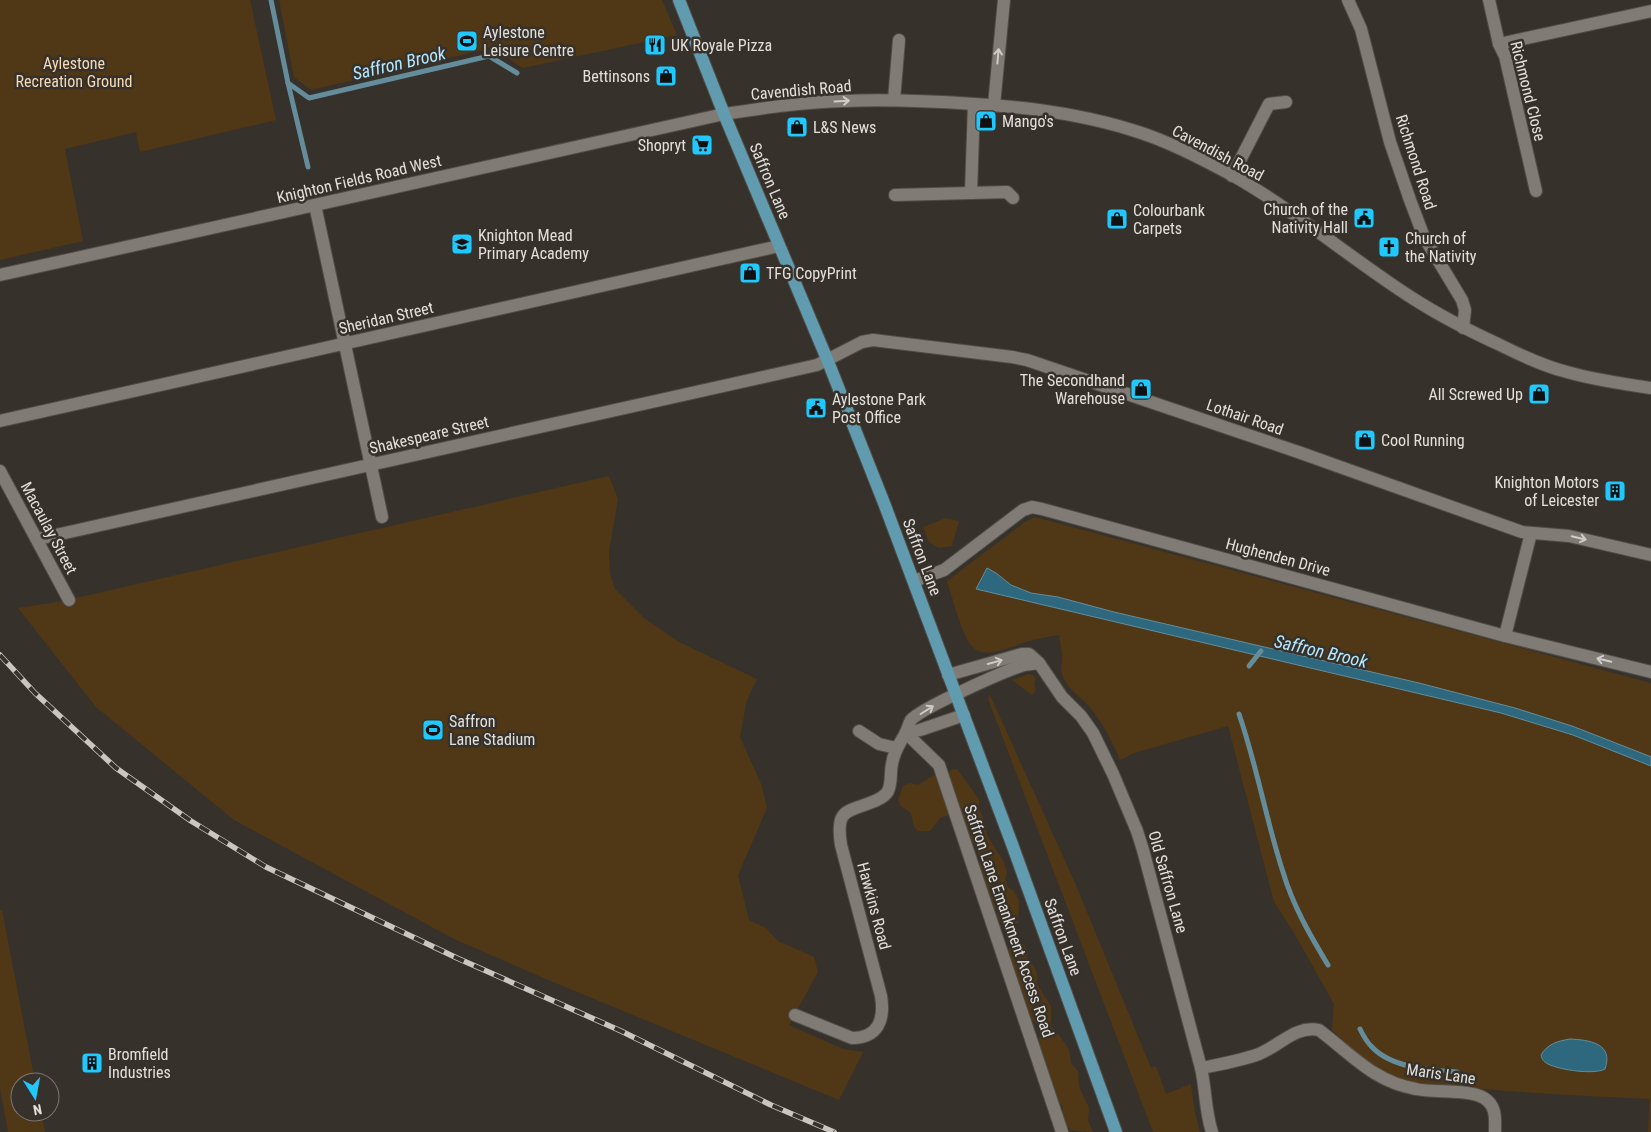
<svg xmlns="http://www.w3.org/2000/svg" width="1651" height="1132" viewBox="0 0 1651 1132" font-family="'Roboto Condensed',sans-serif">
<style>
.green{fill:#503816}
.water{fill:#2e687e;stroke:#648c9a}
.lines{fill:none;stroke-linecap:round;stroke-linejoin:round}
.stream{stroke:#648c9a;stroke-width:5}
.minor-casing{stroke:#504d48;stroke-width:14}
.major-casing{stroke:#504d48;stroke-width:14}
.minor{stroke:#807b74;stroke-width:12}
.major{stroke:#619baf;stroke-width:12}
.rail-casing{stroke:#cac6c2;stroke-width:5.5}
.rail{stroke:#36312b;stroke-width:4;stroke-dasharray:11;stroke-linecap:butt}
.oneway{stroke:#cfccc7}
.labels{text-anchor:middle;dominant-baseline:central;stroke-width:5;stroke-linejoin:round;paint-order:stroke}
.poi-label{font-size:16px;fill:#e3e0dc;stroke:#36312b;text-anchor:start}
.park-label{font-size:16px;fill:#f8dab5;stroke:#36312b}
.street-label{font-size:16px;fill:#e3e0dc;stroke:#36312b}
.water-label{font-size:18px;font-style:italic;fill:#b5e7fd;stroke:#36312b}
</style>
<rect width="100%" height="100%" fill="#36312b"/>
<g class="green">
<path d="M0 0H250L276 120 140 152 136 132 65 149 83 241 0 260Z"/>
<path d="M279 0H662L677 35 523 68 492 48 311 90 294 77Z"/>
<path d="M609 476 618 499 609 552 610 573 615 589 644 618 679 642 757 679 747 700 740 737 762 786 767 808 738 875 749 920 766 928 778 941 814 957 818 972 789 1025 843 1049 863 1052 839 1100 553 982 454 939 234 820 96 707 18 608 63 601Z"/>
<path d="M1035 517 1651 683V1132H1648L1650 1099C1591 1096 1533 1094 1475 1088 1449 1085 1421 1087 1396 1077 1371 1066 1352 1049 1332 1030L1334 1004 1293 931 1274 902 1228 726 1134 753 1120 760C1111 739 1101 719 1086 703 1075 692 1067 689 1062 674 1060 669 1061 667 1062 663 1063 655 1060 643 1059 635 1049 637 1039 638 1029 641 1009 647 979 665 967 639 958 621 953 600 947 581L1025 522Z"/>
<path d="M946 518 959 521 952 546 939 548 929 542 923 527Z"/>
<path d="M1028 674 1033 675 1036 678 1034 685 1036 690 1032 695 1012 680Z"/>
<path d="M990 695 1076 885 1151 1068 1156 1066 1166 1094 1191 1084 1195 1113 1200 1132H1153L988 699Z"/>
<path d="M957 769 979 799V809L983 817 984 825 988 837 1003 860 1007 872 1005 879 1008 887 1014 891 1019 901 1018 923 1009 926 1001 923 997 916V911L992 906 979 866C981 859 977 845 970 840L948 774 951 770Z"/>
<path d="M934 775 939 778 940 792 946 802 949 815 940 818 930 831H918L914 827 911 813 901 806 898 800 903 786 910 783 918 785Z"/>
<path d="M0 910H2L35 1082H20V1112H41L45 1132H8L0 1088Z"/>
<path d="M1023 943 1027 950 1028 960 1034 966 1037 974V984L1051 1006V1026L1056 1031 1069 1049 1071 1063 1078 1071 1079 1086 1089 1108 1088 1120 1093 1132C1074 1132 1058 1131 1063 1106L1057 1102 1038 1046 1040 1035 1038 1027 1034 1021 1030 1020 1007 953C1010 944 1015 944 1023 943Z"/>
</g>
<g class="water">
<path d="M987 568 996 573 1011 585 1031 593 1058 597 1114 612 1419 683 1515 708 1572 726 1649 756 1651 757V766L1573 735 1501 713 976 589Z"/>
<path d="M1570 1039C1589 1040 1614 1043 1605 1069 1594 1075 1560 1070 1548 1064 1544 1062 1542 1060 1541 1055 1547 1044 1558 1041 1570 1039Z"/>
</g>
<g class="lines">
<g class="stream">
<path d="M271 0 288 83 309 98 489 56 517 73"/>
<path d="M288 83 308 167"/>
<path d="M1249 666 1261 651"/>
<path d="M1239 714C1257 766 1266 820 1283 872 1293 906 1310 935 1328 965"/>
<path d="M1360 1029C1363 1035 1366 1041 1371 1046 1391 1068 1429 1070 1457 1072"/>
</g>
<g class="minor-casing">
<g id="minor">
<path d="M1348 0 1361 29 1390 142 1410 200 1424 237 1462 300 1465 310 1463 328"/>
<path d="M1489 0 1499 44 1505 56 1536 191"/>
<path d="M1499 44 1651 11"/>
<path d="M894 100 899 40"/>
<path d="M994 105 1004 0"/>
<path d="M1232 176 1269 104 1286 102"/>
<path d="M971 193 974 104"/>
<path d="M895 195 1007 192 1013 198"/>
<path d="M315 205 382 517"/>
<path d="M0 275 724 114C764 108 804 102 844 101 887 99 930 101 974 104 1028 107 1080 114 1132 130 1166 140 1200 158 1232 175 1290 208 1342 251 1397 288 1429 310 1463 328 1498 344 1520 355 1543 366 1567 372 1595 380 1623 384 1651 388"/>
<path d="M0 421 779 246"/>
<path d="M0 471 69 600"/>
<path d="M38 539 817 365 862 342 873 340 1012 357 1027 360 1301 453 1522 532 1569 536 1651 555"/>
<path d="M914 581 944 570 1023 510 1032 507 1042 509 1505 636 1651 672"/>
<path d="M1505 636 1531 533"/>
<path d="M948 675 1022 654H1029L1039 663 1062 697 1081 716 1093 733 1113 774 1137 831 1143 850 1201 1068C1206 1090 1205 1111 1212 1132"/>
<path d="M859 731 879 744 896 748"/>
<path d="M906 733 939 765 1062 1132"/>
<path d="M906 733 920 730 964 715"/>
<path d="M795 1015 852 1038C878 1038 885 1020 881 996L841 845C835 806 848 813 877 800 881 798 886 795 888 791 892 783 890 773 892 764 894 751 899 745 905 734 908 729 909 723 911 720 921 708 1007 670 1024 665 1029 664 1034 664 1039 663"/>
<path d="M1201 1068C1221 1064 1240 1061 1259 1054 1279 1046 1296 1025 1319 1030 1351 1054 1374 1082 1416 1089 1434 1093 1469 1089 1484 1098 1497 1106 1495 1119 1495 1132"/>
</g>
</g>
<g class="major-casing">
<path id="major" d="M679 0 724 114 827 359 884 503 1012 844 1116 1132"/>
</g>
<use href="#minor" class="minor"/>
<use href="#major" class="major"/>
<g class="rail-casing">
<path id="rail" d="M0 655 35 693 116 768 191 821 266 867 457 958 621 1031 771 1105 834 1132"/>
</g>
<use href="#rail" class="rail"/>
</g>
<defs><path id="oneway-shaft" d="M-6 0H5M1.5-3L5.5 0L1.5 3" fill="none" stroke-width="1.6" stroke-linecap="round" stroke-linejoin="round" transform="scale(1.25)"/></defs>
<g class="oneway">
<use href="#oneway-shaft" transform="translate(998 56) rotate(-85)"/>
<use href="#oneway-shaft" transform="translate(842 101) rotate(-3)"/>
<use href="#oneway-shaft" transform="translate(1579 538) rotate(13)"/>
<use href="#oneway-shaft" transform="translate(1604 660) rotate(-166)"/>
<use href="#oneway-shaft" transform="translate(995 662) rotate(-15)"/>
<use href="#oneway-shaft" transform="translate(927 710) rotate(-32)"/>
</g>
<defs>
<g id="stadium-square" transform="scale(1.125)"><rect x="-9" y="-9" width="18" height="18" rx="4" fill="#20c9fd" stroke="#36312b"/><path d="M0-5a6.5 5 0 1 0 0 10a6.5 5 0 1 0 0-10ZM-3.5-1.8h7v3.6h-7Z" fill="#111"/></g>
<g id="restaurant-square" transform="scale(1.125)"><rect x="-9" y="-9" width="18" height="18" rx="4" fill="#20c9fd" stroke="#36312b"/><path d="M-5-6h1v4h1v-4h1v4h1v-4h1v5L-1.5 .5V6h-2V.5L-5-1ZM5-6V6H3V1.5H1.5Q1.5-4 5-6Z" fill="#111"/></g>
<g id="shop-square" transform="scale(1.125)"><rect x="-9" y="-9" width="18" height="18" rx="4" fill="#20c9fd" stroke="#36312b"/><path d="M-5-2.5h2.3a2.7 3.5 0 0 1 5.4 0H5L5.5 6h-11ZM-1.5-2.5h3a1.5 2.3 0 0 0-3 0Z" fill="#111"/></g>
<g id="supermarket-square" transform="scale(1.125)"><rect x="-9" y="-9" width="18" height="18" rx="4" fill="#20c9fd" stroke="#36312b"/><path d="M-6-5.5h2.5l.6 2H6L4.5 2H-2.5L-4.4-4H-6ZM-1.5 3.2a1.3 1.3 0 1 0 .1 0ZM3 3.2a1.3 1.3 0 1 0 .1 0Z" fill="#111"/></g>
<g id="civic-square" transform="scale(1.125)"><rect x="-9" y="-9" width="18" height="18" rx="4" fill="#20c9fd" stroke="#36312b"/><path d="M-.6-6.5H3V-4.5H.6V-3L4-1V1h2V6H-6V1h2V-1L-.6-3ZM-1.2 2.5V6h2.4V2.5Z" fill="#111"/></g>
<g id="school-square" transform="scale(1.125)"><rect x="-9" y="-9" width="18" height="18" rx="4" fill="#20c9fd" stroke="#36312b"/><path d="M0-5L7-2L0 1L-7-2ZM-4 1L0 2.5L4 1V4Q0 6-4 4Z" fill="#111"/></g>
<g id="church-square" transform="scale(1.125)"><rect x="-9" y="-9" width="18" height="18" rx="4" fill="#20c9fd" stroke="#36312b"/><path d="M-1.2-6h2.4v3.5h3.3v2.4h-3.3V6h-2.4V-.1h-3.3v-2.4h3.3Z" fill="#111"/></g>
<g id="building-square" transform="scale(1.125)"><rect x="-9" y="-9" width="18" height="18" rx="4" fill="#20c9fd" stroke="#36312b"/><path d="M-4-6H4V6H1V3H-1V6H-4ZM-2.5-4.3h1.7v1.8h-1.7ZM.8-4.3h1.7v1.8H.8ZM-2.5-1h1.7V.8h-1.7ZM.8-1h1.7V.8H.8Z" fill="#111"/></g>
</defs>
<g fill-rule="evenodd">
<use href="#stadium-square" x="467" y="41"/>
<use href="#restaurant-square" x="655" y="45"/>
<use href="#shop-square" x="666" y="76"/>
<use href="#shop-square" x="986" y="121"/>
<use href="#shop-square" x="797" y="127"/>
<use href="#supermarket-square" x="702" y="145"/>
<use href="#civic-square" x="1364" y="218"/>
<use href="#shop-square" x="1117" y="219"/>
<use href="#school-square" x="462" y="244"/>
<use href="#church-square" x="1389" y="247"/>
<use href="#shop-square" x="750" y="273"/>
<use href="#shop-square" x="1141" y="389"/>
<use href="#shop-square" x="1539" y="394"/>
<use href="#civic-square" x="816" y="408"/>
<use href="#shop-square" x="1365" y="440"/>
<use href="#building-square" x="1615" y="491"/>
<use href="#stadium-square" x="433" y="730"/>
<use href="#building-square" x="92" y="1063"/>
</g>
<g class="labels">
<g class="poi-label">
<text x="483" y="32">Aylestone<tspan x="483" dy="18">Leisure Centre</tspan></text>
<text x="671" y="45">UK Royale Pizza</text>
<text x="650" y="76" text-anchor="end">Bettinsons</text>
<text x="1002" y="121">Mango's</text>
<text x="813" y="127">L&amp;S News</text>
<text x="686" y="145" text-anchor="end">Shopryt</text>
<text x="1348" y="209" text-anchor="end">Church of the<tspan x="1348" dy="18">Nativity Hall</tspan></text>
<text x="1133" y="210">Colourbank<tspan x="1133" dy="18">Carpets</tspan></text>
<text x="478" y="235">Knighton Mead<tspan x="478" dy="18">Primary Academy</tspan></text>
<text x="1405" y="238">Church of<tspan x="1405" dy="18">the Nativity</tspan></text>
<text x="766" y="273">TFG CopyPrint</text>
<text x="1125" y="380" text-anchor="end">The Secondhand<tspan x="1125" dy="18">Warehouse</tspan></text>
<text x="1523" y="394" text-anchor="end">All Screwed Up</text>
<text x="832" y="399">Aylestone Park<tspan x="832" dy="18">Post Office</tspan></text>
<text x="1381" y="440">Cool Running</text>
<text x="1599" y="482" text-anchor="end">Knighton Motors<tspan x="1599" dy="18">of Leicester</tspan></text>
<text x="449" y="721">Saffron<tspan x="449" dy="18">Lane Stadium</tspan></text>
<text x="108" y="1054">Bromfield<tspan x="108" dy="18">Industries</tspan></text>
</g>
<g class="park-label">
<text x="74" y="63">Aylestone<tspan x="74" dy="18">Recreation Ground</tspan></text>
</g>
<g class="street-label">
<text transform="translate(801 90) rotate(-5)">Cavendish Road</text>
<text transform="translate(1528 91) rotate(76)">Richmond Close</text>
<text transform="translate(1218 153) rotate(28)">Cavendish Road</text>
<text transform="translate(1416 162) rotate(72)">Richmond Road</text>
<text transform="translate(359 179) rotate(-13)">Knighton Fields Road West</text>
<text transform="translate(770 181) rotate(67)">Saffron Lane</text>
<text transform="translate(386 318) rotate(-13)">Sheridan Street</text>
<text transform="translate(1245 417) rotate(19)">Lothair Road</text>
<text transform="translate(429 435) rotate(-13)">Shakespeare Street</text>
<text transform="translate(49 528) rotate(62)">Macaulay Street</text>
<text transform="translate(922 557) rotate(69)">Saffron Lane</text>
<text transform="translate(1278 557) rotate(15)">Hughenden Drive</text>
<text transform="translate(1168 882) rotate(74)">Old Saffron Lane</text>
<text transform="translate(874 906) rotate(75)">Hawkins Road</text>
<text transform="translate(1009 921) rotate(71)">Saffron Lane Emankment Access Road</text>
<text transform="translate(1063 937) rotate(70)">Saffron Lane</text>
<text transform="translate(1441 1074) rotate(8)">Maris Lane</text>
</g>
<g class="water-label">
<text transform="translate(399 63) rotate(-13)">Saffron Brook</text>
<text transform="translate(1321 651) rotate(13)">Saffron Brook</text>
</g>
</g>
<g transform="translate(35 1097) rotate(169)"><circle r="24" fill="#36312b" stroke="#7b7772"/>
<path d="M0-4L9 19L0 12L-9 19Z" fill="#20c9fd"/>
<text y="-8" font-size="14" font-weight="bold" text-anchor="middle" fill="#e3e0dc">N</text>
</g>
</svg>
